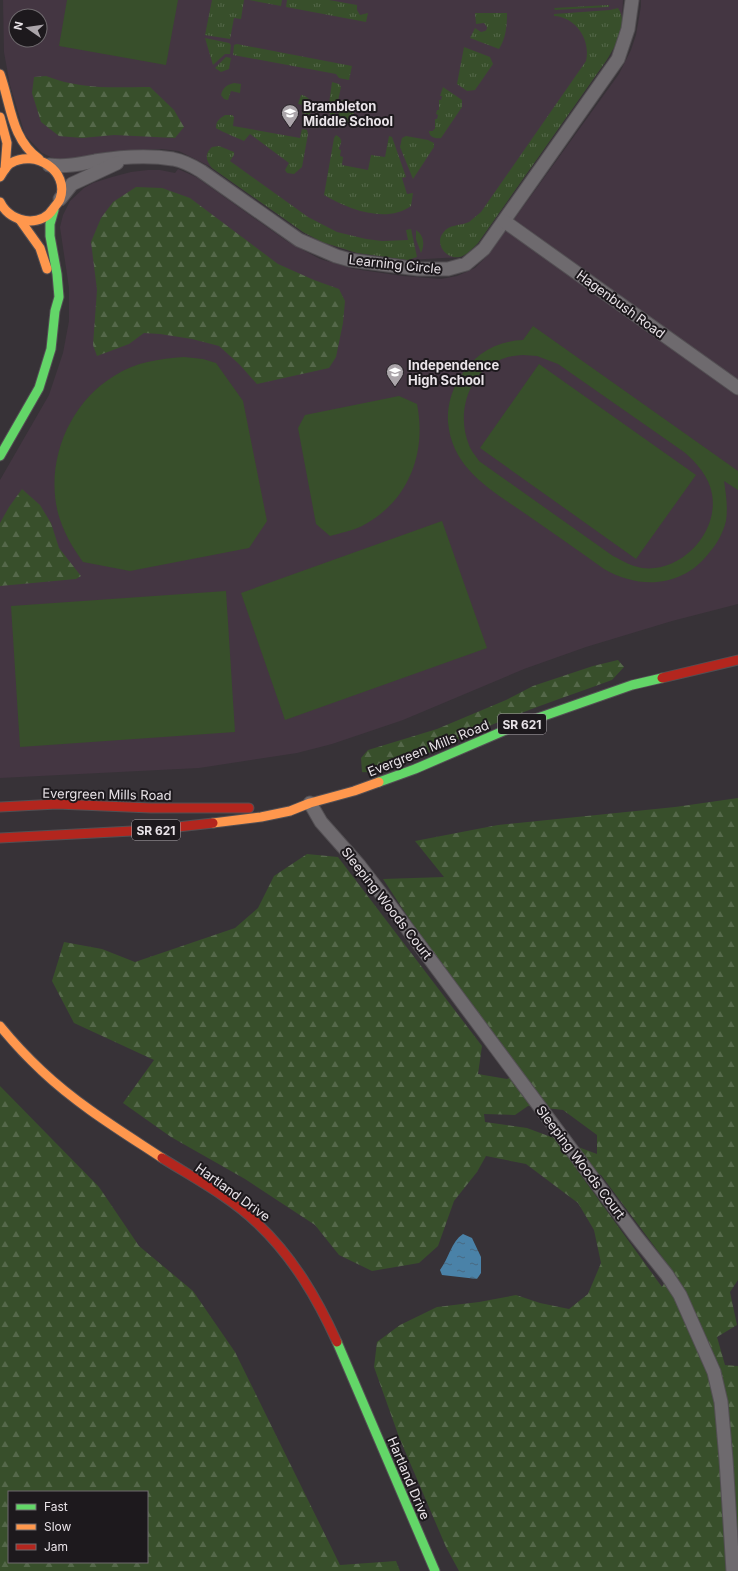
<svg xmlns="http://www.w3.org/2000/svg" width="738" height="1571" viewBox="0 0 738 1571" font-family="Inter,sans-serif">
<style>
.built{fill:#443642;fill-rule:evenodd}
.grass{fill:url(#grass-tufts)}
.forest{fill:url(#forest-firs);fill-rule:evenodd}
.pitch{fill:#384f2b;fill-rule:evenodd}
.water{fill:url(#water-ripples)}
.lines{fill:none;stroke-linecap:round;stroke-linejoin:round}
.street-casing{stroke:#534f53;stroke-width:15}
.fast-casing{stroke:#534f53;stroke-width:11}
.slow-casing{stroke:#534f53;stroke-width:11}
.jam-casing{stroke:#534f53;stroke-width:11}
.street{stroke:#6e6a6e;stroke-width:13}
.fast{stroke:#63d668;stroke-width:9}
.slow{stroke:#ff974d;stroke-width:9}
.jam{stroke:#b3261e;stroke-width:9}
.labels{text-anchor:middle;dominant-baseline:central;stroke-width:4;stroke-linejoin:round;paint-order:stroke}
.shield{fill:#1d191d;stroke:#aca6ab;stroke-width:1}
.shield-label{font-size:12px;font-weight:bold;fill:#e9e3e8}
.poi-label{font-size:13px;font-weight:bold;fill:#e9e3e8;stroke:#1d191d;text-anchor:start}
.street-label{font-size:13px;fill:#e9e3e8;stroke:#1d191d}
</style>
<defs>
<pattern id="grass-tufts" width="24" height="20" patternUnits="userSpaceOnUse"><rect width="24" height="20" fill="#384f2b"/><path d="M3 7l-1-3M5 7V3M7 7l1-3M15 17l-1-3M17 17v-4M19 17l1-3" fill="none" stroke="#55684a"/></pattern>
<pattern id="forest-firs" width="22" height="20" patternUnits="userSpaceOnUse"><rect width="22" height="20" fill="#384f2b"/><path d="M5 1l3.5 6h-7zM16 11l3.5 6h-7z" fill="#55684a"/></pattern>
<pattern id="water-ripples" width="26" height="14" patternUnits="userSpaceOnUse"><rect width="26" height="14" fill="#4a82a8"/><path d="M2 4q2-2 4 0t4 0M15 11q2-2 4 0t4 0" fill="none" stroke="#486981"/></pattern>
</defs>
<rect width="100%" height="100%" fill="#373237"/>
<g class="built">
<path d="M3 0H623L622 20 618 38 606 61 478 243 468 252 461 257 408 260 357 253 323 243 303 232 209 166 179 151 161 149 131 150 107 152 72 160 55 159 42 153 25 135 10 85 4 52ZM16 16H40V40H16Z"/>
<path d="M641 0H738V604L672 621 586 647 524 669 403 720 332 744 297 753 199 768 0 778V480L49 395 63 353 69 321V288L60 227 63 215 70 201 84 188 93 183 112 177 131 172 148 170H160L175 173 178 169 196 177 288 242 320 259 354 269 403 276 441 279 457 276 475 268 489 254 619 74 631 50 636 35 641 6Z"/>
</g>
<g class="grass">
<path d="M212 0H244L241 19 234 18 230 39 205 35Z"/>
<path d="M249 0H282L281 6Z"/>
<path d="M287 0H329L357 5V10L360 15 368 13 366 22 286 7Z"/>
<path d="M609 5V7L555 10 554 8Z"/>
<path d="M618 8C629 23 615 47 606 61L478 243C473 248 467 255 460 257 447 260 434 244 443 233 449 224 460 226 469 222 473 219 477 215 481 212L586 61C591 40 576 17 554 16V14L610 10Z"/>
<path d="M475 13H507C507 26 506 38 499 49L470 38 475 28 481 32C485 31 487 31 487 27L484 23 476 24Z"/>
<path d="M205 38 229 43 231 45 230 54H225L213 65Z"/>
<path d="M237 44 352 66 349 80 339 78 336 74 233 55 234 45Z"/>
<path d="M464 47 490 57 493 64 475 90 467 91 457 84Z"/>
<path d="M226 57 231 58 229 69 221 72 215 68Z"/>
<path d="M332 82 339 84 341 87 335 115 333 119 328 111Z"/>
<path d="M234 83 241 84 240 93 231 91 228 100 224 99 221 95C223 87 227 85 234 83Z"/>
<path d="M443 87 462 100V107L441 138C435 139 429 137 429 131H433L434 129H435V119H437L438 115 436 114 437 110H439V100H441L442 96H440Z"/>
<path d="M301 95C309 96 312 102 313 110L309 115 302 113 303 105 298 104Z"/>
<path d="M344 100 356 102 352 123 339 121 338 116 341 101Z"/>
<path d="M225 115H232L234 117 233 126 300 138 302 129 307 130 308 134 302 167 294 174 287 173 285 170 289 163 250 134 244 141C242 140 218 130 216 128 216 121 219 119 225 115Z"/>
<path d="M336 135C345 140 340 144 339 149L341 150 340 156 343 157 342 165 368 170 371 155 385 157 389 136 392 137 406 177 402 178 407 194 413 193 411 206C386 224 348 209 324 195L334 138Z"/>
<path d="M406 136 428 140 434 143V147L413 179 400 147 402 138Z"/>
<path d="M219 146 234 152V155L230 161 308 217 337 232 366 239 382 241 408 240 406 230 411 229 417 257 408 260 357 253 322 242 303 232 212 168C206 161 204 154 212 147Z"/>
<path d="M416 230C424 236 425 244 421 253L416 239Z"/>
</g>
<g class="forest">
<path d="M46 76C82 90 113 87 150 87L174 110 184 127 175 138 114 135 82 138 59 136 41 122 32 93 34 77Z"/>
<path d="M136 187 162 188 190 198 278 264 314 280 339 289 345 301 343 323 336 357 329 368 257 384 239 364 219 346 192 339 160 334 144 333 129 344 97 356 93 345 97 290 91 242 101 218 113 202Z"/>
<path d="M22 489 40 505 51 523 59 548 81 576 76 579 0 586V523L9 507Z"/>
<path d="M618 660 624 667 612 680C565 697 518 713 473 733 446 744 389 775 362 772L361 758 368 750 437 729 506 700 533 686 593 666Z"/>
<path d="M738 798V1280L730 1292 737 1325 717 1337 725 1365 738 1366V1571H459L446 1547 399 1437 374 1367 377 1342 400 1325 437 1307 479 1302 516 1295 540 1303 569 1309 588 1294 601 1263 594 1230 578 1203 526 1164 486 1156 477 1172 454 1201 438 1246 419 1263 372 1271 339 1255 315 1225 245 1179 171 1137 123 1103 154 1060 74 1023 52 981 64 942 102 949 135 962 235 928 258 908 274 876 307 854 338 857 482 1046 478 1074 507 1079 520 1072 427 946 383 879 444 877 415 841 498 825 675 807ZM528 1106 563 1110 597 1135V1154L527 1128 485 1122 484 1114 515 1115ZM575 1167 601 1175 672 1270 662 1287Z"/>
<path d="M0 1086 99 1187 139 1246 193 1291 235 1352 340 1565 396 1561 400 1571H0ZM9 1492H147V1562H9Z"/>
</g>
<g class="pitch">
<path d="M67 0H178L166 65 59 46Z"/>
<path d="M533 326 738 471V490L724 481C726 494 728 507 726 521 723 533 717 544 709 553 683 587 640 590 604 569 580 552 555 534 530 517 495 492 452 471 448 422 447 407 451 392 459 379 473 355 495 341 523 340ZM523 355 537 356 558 364 684 452C697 463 709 477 712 494 719 533 681 573 642 568 631 566 623 561 613 556L479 461C476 456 471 451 469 445 455 411 470 367 508 357 513 356 518 355 523 355Z"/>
<path d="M184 357 203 359 216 363 243 401 267 521 249 548 130 571 83 562C72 547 63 531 58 513 45 462 69 403 114 376 135 362 159 359 184 357Z"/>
<path d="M539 364 696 475 636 559 480 448Z"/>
<path d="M399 396 417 404C427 454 408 502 362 526 352 531 340 533 330 536L316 524 298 428 305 415Z"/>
<path d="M442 521 487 648 285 720 241 593Z"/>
<path d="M226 591 235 732 20 747 11 606Z"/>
</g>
<path class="water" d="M463 1234 472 1238 481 1257V1273L477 1279 442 1275 440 1270C449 1258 451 1242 463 1234Z"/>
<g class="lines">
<g class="street-casing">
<g id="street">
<path d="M49 165C66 167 80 164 95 161 120 157 148 155 173 159 183 161 193 166 201 171L299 240 336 256 350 260 418 269H448L466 264 484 249 618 59 628 29 632 0"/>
<path d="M60 199 72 184 117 163"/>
<path d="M504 221 738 388"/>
<path d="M310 803 321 822 359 865 392 908 635 1235 667 1275 680 1295 714 1372 721 1402 726 1459 733 1571"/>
</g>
</g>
<g class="fast-casing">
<g id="fast">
<path d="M0 456 39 388 51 349 55 311 59 297 57 274 50 236V224L54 210"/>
<path d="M379 782 415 769 515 726 632 685 662 678"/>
<path d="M337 1342 435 1571"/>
</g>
</g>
<g class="slow-casing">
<g id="slow">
<path d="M0 74C11 104 11 139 39 159"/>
<path d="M0 117 7 143 5 169"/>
<path d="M0 177C3 172 7 165 11 163 35 149 70 171 60 199 59 202 55 206 53 209 48 217 39 221 30 221 16 220 6 214 0 202"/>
<path d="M20 220 40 248 47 269"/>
<path d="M213 823 261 817 290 811 310 803 354 791 379 782"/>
<path d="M0 1026C13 1042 27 1057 42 1071 78 1105 121 1131 162 1158"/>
</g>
</g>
<g class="jam-casing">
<g id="jam">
<path d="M662 678 738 660"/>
<path d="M0 807 57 804 151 808H249"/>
<path d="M0 838 151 830 213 823"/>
<path d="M162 1158C194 1178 230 1197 257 1223 293 1257 317 1298 337 1342"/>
</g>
</g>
<use href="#street" class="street"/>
<use href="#fast" class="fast"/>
<use href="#slow" class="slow"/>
<use href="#jam" class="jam"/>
</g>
<defs>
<g id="school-pin" transform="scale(0.9)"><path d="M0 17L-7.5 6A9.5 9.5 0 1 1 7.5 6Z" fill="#aba5aa" stroke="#1d191d"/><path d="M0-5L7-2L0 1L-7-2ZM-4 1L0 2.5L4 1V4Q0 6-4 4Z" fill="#fff"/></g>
</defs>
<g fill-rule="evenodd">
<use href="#school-pin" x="290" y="113"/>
<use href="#school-pin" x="395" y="372"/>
</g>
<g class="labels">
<g class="shield">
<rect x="498" y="714" width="48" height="20" rx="3"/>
<rect x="132" y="820" width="48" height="20" rx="3"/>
</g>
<g class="shield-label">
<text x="522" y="724">SR 621</text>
<text x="156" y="830">SR 621</text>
</g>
<g class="poi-label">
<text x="303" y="106">Brambleton<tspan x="303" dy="15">Middle School</tspan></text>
<text x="408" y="365">Independence<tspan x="408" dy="15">High School</tspan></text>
</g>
<g class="street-label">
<text transform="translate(395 264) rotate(6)">Learning Circle</text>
<text transform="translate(621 304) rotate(36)">Hagenbush Road</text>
<text transform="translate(428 748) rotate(-22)">Evergreen Mills Road</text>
<text transform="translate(107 794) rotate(1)">Evergreen Mills Road</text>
<text transform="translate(387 903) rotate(52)">Sleeping Woods Court</text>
<text transform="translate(581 1162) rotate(53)">Sleeping Woods Court</text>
<text transform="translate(233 1192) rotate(36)">Hartland Drive</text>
<text transform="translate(409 1478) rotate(67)">Hartland Drive</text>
</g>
</g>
<rect x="8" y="1491" width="140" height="72" fill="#1d191d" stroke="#6f6a6e"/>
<rect x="16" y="1504" width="20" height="6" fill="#63d668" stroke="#6f6a6e"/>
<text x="44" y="1511" font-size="12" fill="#e9e3e8">Fast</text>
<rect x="16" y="1524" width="20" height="6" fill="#ff974d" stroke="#6f6a6e"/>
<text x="44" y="1531" font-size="12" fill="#e9e3e8">Slow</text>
<rect x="16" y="1544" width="20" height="6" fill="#b3261e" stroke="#6f6a6e"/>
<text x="44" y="1551" font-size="12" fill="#e9e3e8">Jam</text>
<g transform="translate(28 28) rotate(283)"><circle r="19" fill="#1d191d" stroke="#6f6a6e"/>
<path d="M0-3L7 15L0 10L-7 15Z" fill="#aba5aa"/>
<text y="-6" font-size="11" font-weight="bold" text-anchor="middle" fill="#e9e3e8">N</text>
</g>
</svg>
